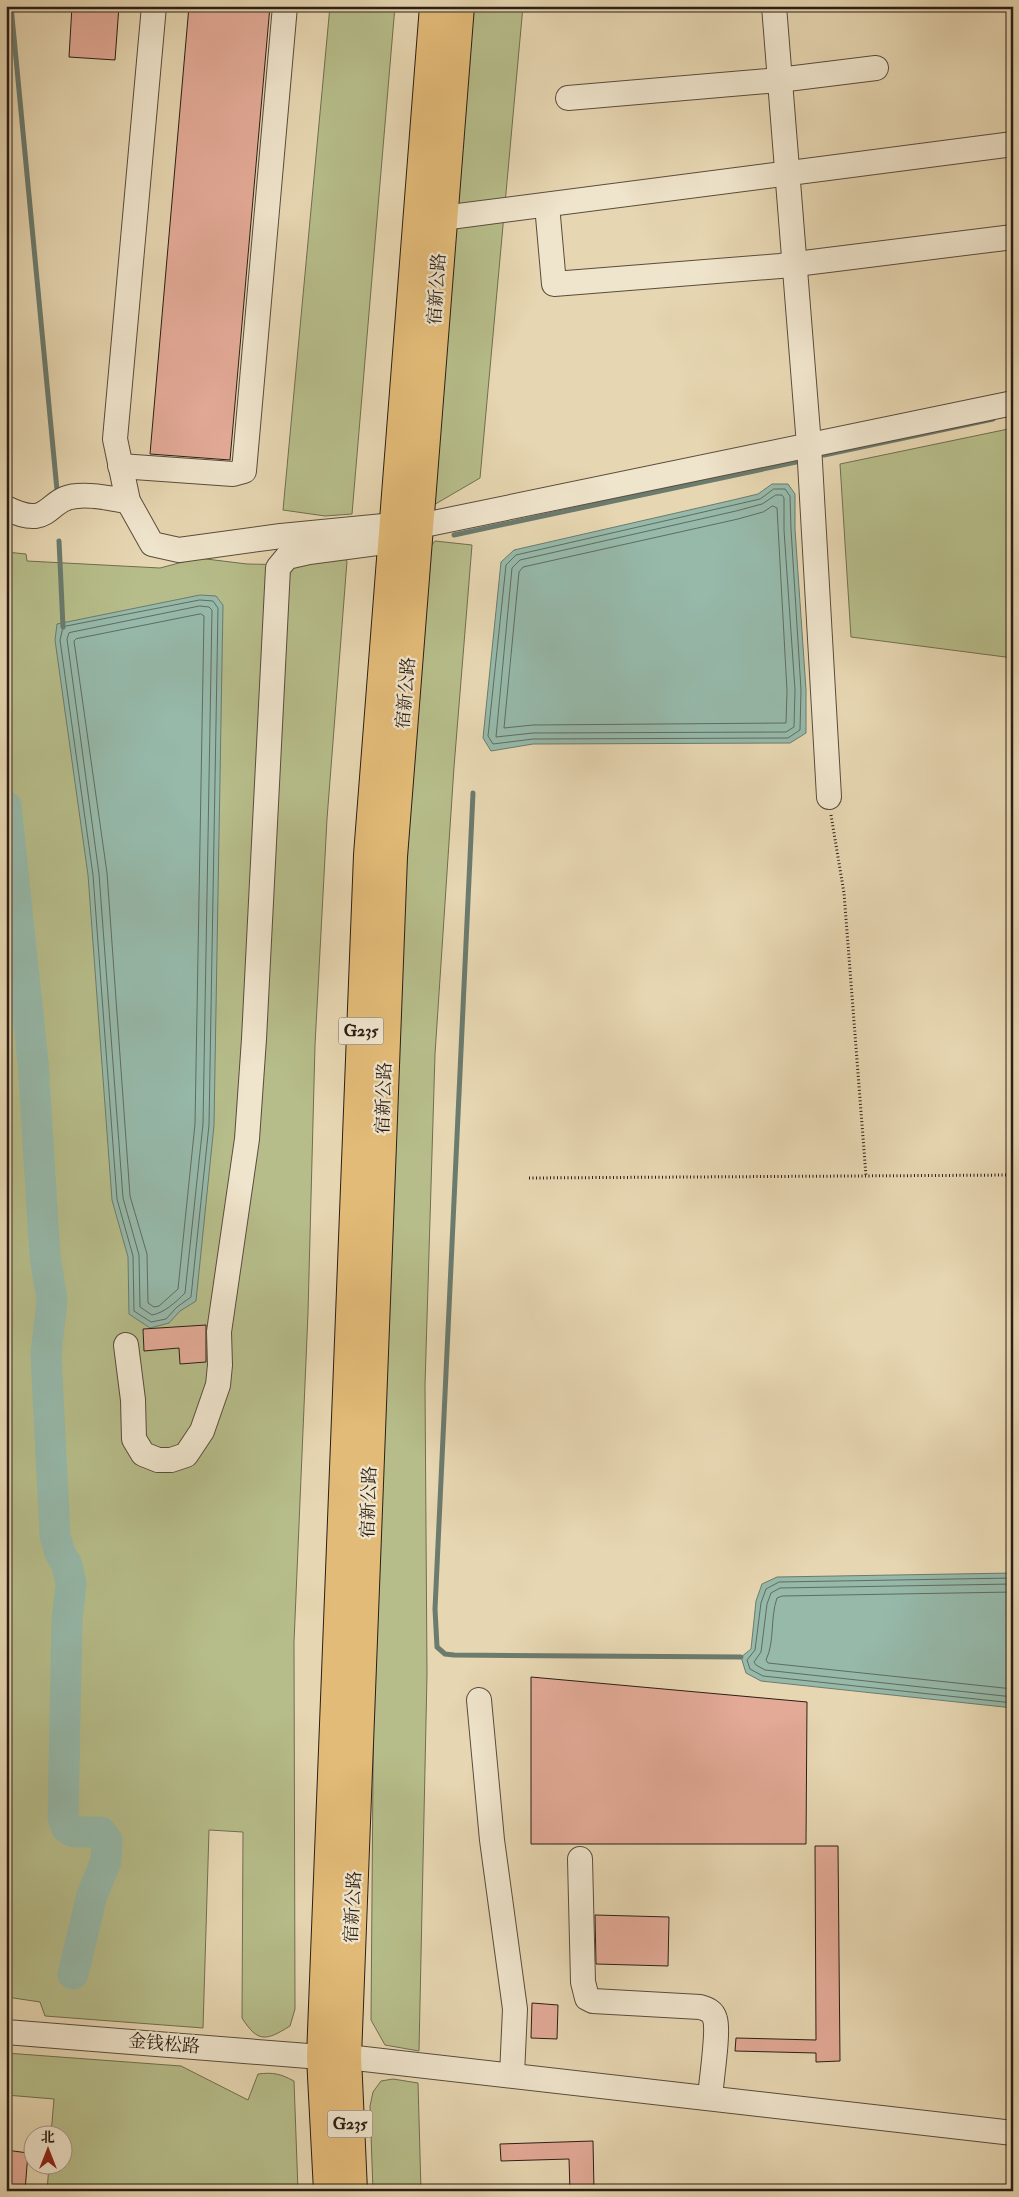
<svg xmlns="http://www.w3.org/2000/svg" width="1019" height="2197" viewBox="0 0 1019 2197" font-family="'IM FELL Double Pica','Noto Serif SC',serif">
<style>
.green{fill:#b6bd8a;stroke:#706e50}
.water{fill:#96b9aa;stroke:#6b7b6e}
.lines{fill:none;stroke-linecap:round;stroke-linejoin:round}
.shore{stroke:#606c60;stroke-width:1}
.stream{stroke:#6b7b6e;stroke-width:5}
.river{stroke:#96b9aa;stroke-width:31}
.building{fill:#e3aa97;stroke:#2b1e15}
.minor-casing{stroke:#5a4c3c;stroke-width:26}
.highway-casing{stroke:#2b1e15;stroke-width:30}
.path{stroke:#2b1e15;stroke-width:3;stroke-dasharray:1 2.5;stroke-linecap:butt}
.minor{stroke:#efe4cc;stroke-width:24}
.highway{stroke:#e3bb78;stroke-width:28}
.labels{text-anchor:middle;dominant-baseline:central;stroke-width:4.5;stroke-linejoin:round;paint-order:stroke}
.shield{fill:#efe4cc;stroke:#66594c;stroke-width:1}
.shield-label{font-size:16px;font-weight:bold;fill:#2b1e15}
.street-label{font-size:18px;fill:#2b1e15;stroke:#efe4cc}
</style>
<rect width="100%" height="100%" fill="#e6d6b1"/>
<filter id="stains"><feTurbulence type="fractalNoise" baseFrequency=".004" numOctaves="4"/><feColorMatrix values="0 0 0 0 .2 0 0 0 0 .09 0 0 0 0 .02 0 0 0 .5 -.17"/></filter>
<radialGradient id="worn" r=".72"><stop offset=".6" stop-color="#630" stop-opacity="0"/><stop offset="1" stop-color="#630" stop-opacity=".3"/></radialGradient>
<g class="green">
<path d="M330 6H395L352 514 325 516 283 510Z"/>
<path d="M472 6H523L480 478 432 506Z"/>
<path d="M1013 428V658L851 637 840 464Z"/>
<path d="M435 541 472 545 454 767 435 1054 425 1385 427 1674 419 2051 385 2045 371 2020 374 1652 403 855 426 552Z"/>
<path d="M6 552 26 554 27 561 160 568 198 558 247 564 299 565 341 556 347 561 327 819 315 1045 308 1313 294 1642 295 2009 290 2026C266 2041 258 2043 242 2018L243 1832 209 1830 203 2028 45 2016 40 2002 7 1997Z"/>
<path d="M6 2053 181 2066 248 2100 258 2074C273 2072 281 2074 294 2081L298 2191H47L49 2165 62 2164V2134H51L54 2099 6 2095Z"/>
<path d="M393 2079 418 2083 421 2191H373L370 2106 373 2092 381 2081Z"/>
</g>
<g class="water">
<path d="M772 484H788L795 494V529L806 690V733L790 743 533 744 491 751 483 738 501 562 514 550 733 500 758 494Z"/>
<path d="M200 595 216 596 223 605 214 1125 196 1301 180 1311 169 1323 150 1328 129 1314 128 1257 112 1200 88 875 55 640 57 624Z"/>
<path d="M1013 1573V1708L761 1681 746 1673 741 1657 751 1649 756 1601 762 1584 777 1577Z"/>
</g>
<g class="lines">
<g class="shore">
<path d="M774 489H785L790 496 791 529 801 690 800 730 788 738 533 739 493 744 488 736 506 565 516 555 734 505 760 499Z"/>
<path d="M776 495H782L784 498V530L795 690 794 727 786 732 533 733 496 737 512 568 520 560 736 511 762 504Z"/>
<path d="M773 506 777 508 787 691 786 723 533 725 504 728 519 572 523 567 738 519 763 512Z"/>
<path d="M200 600 213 601 218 608 209 1125 191 1297 177 1307 166 1319 151 1322 134 1311 133 1256 117 1199 93 875 60 640 63 627Z"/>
<path d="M200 606 209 607 212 610 203 1124 185 1293C176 1302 164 1313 152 1315L140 1307 139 1255 123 1198 99 874 67 639 69 633Z"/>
<path d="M201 614 204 616 195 1124 178 1289 159 1306 154 1307 148 1303 147 1254 130 1196 107 873 74 641 76 639Z"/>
<path d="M1013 1578 779 1582 766 1589 761 1603 755 1650 747 1660 750 1669 763 1676 1013 1703"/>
<path d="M1013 1584 780 1588 771 1593 767 1604 761 1652 754 1662 756 1665 765 1670 1013 1697"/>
<path d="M1013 1592 782 1596 777 1598C770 1618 775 1641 766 1660L768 1663 1013 1689"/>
</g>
<g class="stream">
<path d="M11 6 57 490"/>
<path d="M824 455 993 419"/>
<path d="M454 535 796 462"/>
<path d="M59 541 63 627"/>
<path d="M473 793 435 1609 437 1647 445 1654 454 1655 741 1657"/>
</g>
<path class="river" d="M6 806 33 1062 45 1256 52 1300 46 1354 55 1536 60 1553 67 1565 71 1584 67 1620 63 1817 66 1827 74 1832H101L107 1840 106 1861 92 1895 73 1974"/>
</g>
<g class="building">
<path d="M72 6H119L115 60 69 57Z"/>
<path d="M189 6H270L230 460 150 454Z"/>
<path d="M206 1325V1362L180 1364 179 1348 144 1351 143 1329Z"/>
<path d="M531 1677 807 1702 806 1844H531Z"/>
<path d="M815 1846H838L840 2061 816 2062V2053L735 2051 736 2038 816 2040Z"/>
<path d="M595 1915 669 1917 668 1966 596 1964Z"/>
<path d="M532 2003 558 2005 557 2039 531 2038Z"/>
<path d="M593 2141 594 2191H570L569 2159 501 2161 500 2144Z"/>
<path d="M6 2150 28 2153 25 2191H6Z"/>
</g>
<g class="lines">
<g class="minor-casing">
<g id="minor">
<path d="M154 6 115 439 128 501 152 544 179 550 281 536 394 525"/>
<path d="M774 6 809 445 829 797"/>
<path d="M568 98 779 80 876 68"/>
<path d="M547 205 554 284 780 266 1013 237"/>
<path d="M427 220 1013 144"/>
<path d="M120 466 233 474 244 471 285 6"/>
<path d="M6 508C52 531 45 498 77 496 94 494 112 499 128 501"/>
<path d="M419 526 1013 403"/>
<path d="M126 1345 133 1400 134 1439 143 1454 158 1460H171L186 1455 202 1431 218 1385 220 1365 219 1332 247 1139 254 1039 278 568 287 557 309 552 392 541"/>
<path d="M479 1700 492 1840 515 2009 512 2075"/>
<path d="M580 1859 583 1982 587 1998 593 2001 700 2007C707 2009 713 2011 715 2019 719 2032 711 2081 710 2098"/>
<path d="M6 2032 321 2057"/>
<path d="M347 2057 1013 2133"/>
</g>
</g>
<g class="highway-casing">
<g id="highway">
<path d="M328 2191 321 2057 368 855 434 6"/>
<path d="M353 2191 347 2057 393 857 460 6"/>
</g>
</g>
<g class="path">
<path d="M831 815 844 893 866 1176"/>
<path d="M529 1178 1013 1175"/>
</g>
<use href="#minor" class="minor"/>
<use href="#highway" class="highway"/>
</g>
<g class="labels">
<g class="shield">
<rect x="338.5" y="1017.5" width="45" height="27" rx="4"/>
<rect x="327.5" y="2110.5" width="45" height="27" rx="4"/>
</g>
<g class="shield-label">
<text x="361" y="1031">G235</text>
<text x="350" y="2124">G235</text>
</g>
<g class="street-label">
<text transform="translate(437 289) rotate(-86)">宿新公路</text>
<text transform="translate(406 693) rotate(-85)">宿新公路</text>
<text transform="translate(384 1098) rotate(-88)">宿新公路</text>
<text transform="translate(369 1502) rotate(-88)">宿新公路</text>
<text transform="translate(353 1907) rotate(-87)">宿新公路</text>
<text transform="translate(164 2044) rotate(5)">金钱松路</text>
</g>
</g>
<rect width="1019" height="2197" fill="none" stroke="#e6d6b1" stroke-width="25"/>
<rect x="8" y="8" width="1004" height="2182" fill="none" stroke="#2b1e15" stroke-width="2.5"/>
<rect x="12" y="12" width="994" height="2172" fill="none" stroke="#2b1e15"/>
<g transform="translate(48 2150)"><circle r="24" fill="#efe4cc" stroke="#a19583"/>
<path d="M0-4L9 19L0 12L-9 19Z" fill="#8f2418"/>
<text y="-8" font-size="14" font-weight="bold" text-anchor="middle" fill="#2b1e15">北</text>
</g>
<rect width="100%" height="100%" filter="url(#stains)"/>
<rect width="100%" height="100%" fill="url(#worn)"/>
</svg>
